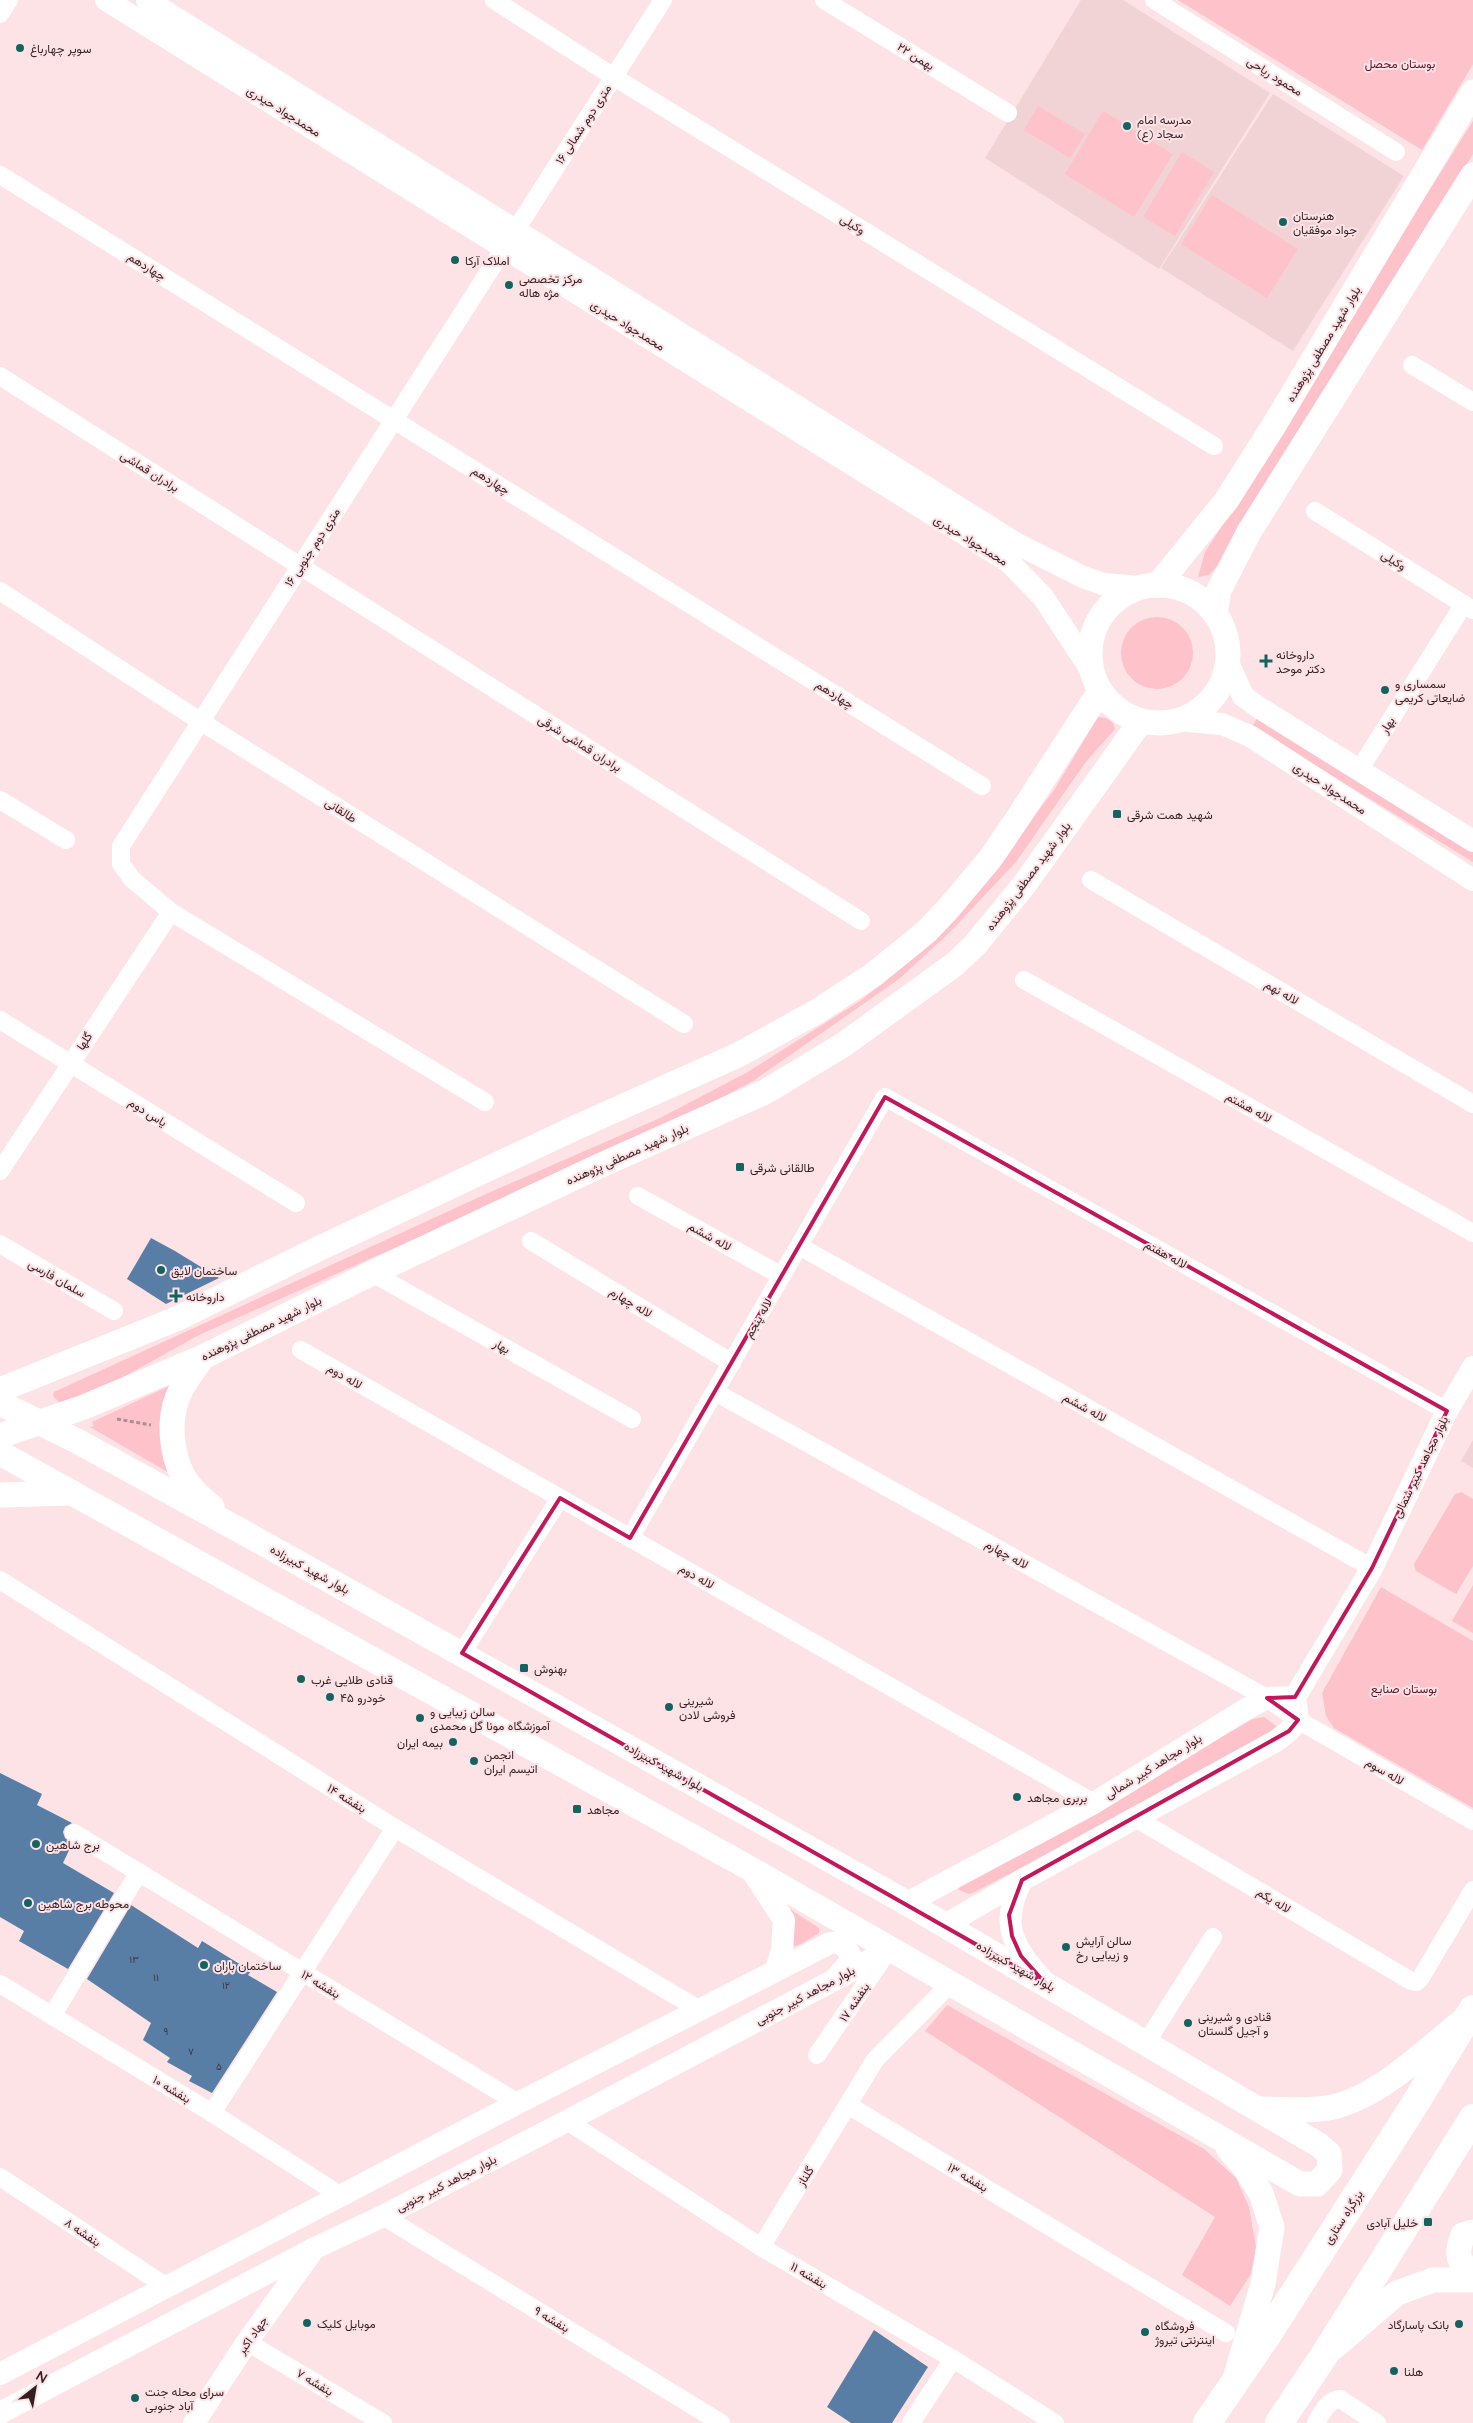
<svg xmlns="http://www.w3.org/2000/svg" width="1473" height="2423" viewBox="0 0 1473 2423" font-family="Quicksand,Vazirmatn,sans-serif">
<style>
.built{fill:#f1d3d6}
.green{fill:#fdc2ca}
.building{fill:#597ea5}
.lines{fill:none;stroke-linecap:round;stroke-linejoin:round}
.path{stroke:#a89093;stroke-width:3;stroke-dasharray:4 2.5;stroke-linecap:butt}
.minor{stroke:#fff;stroke-width:18}
.tertiary{stroke:#fff;stroke-width:22}
.secondary{stroke:#fff;stroke-width:25}
.trunk{stroke:#fff;stroke-width:28}
.marked{fill:none;stroke:#c2185b;stroke-width:4;stroke-linejoin:round}
.poi-dot{fill:#156360;stroke:#fde3e6;stroke-width:2}
.labels{text-anchor:middle;dominant-baseline:central;stroke-width:4;stroke-linejoin:round;paint-order:stroke}
.number-label{font-size:10px;fill:#3e3643}
.poi-label{font-size:12px;fill:#351e22;stroke:#fde3e6;text-anchor:start}
.street-label{font-size:12px;fill:#351e22;stroke:#fde3e6}
.park-label{font-size:12px;fill:#620e27;stroke:#fde3e6}
</style>
<rect width="100%" height="100%" fill="#fde3e6"/>
<g class="built">
<path d="M1081 0H1123L1270 93 1159 269 985 158Z"/>
<path d="M1273 94 1404 176 1293 351 1161 268Z"/>
<path d="M1473 1440V1468L1461 1461Z"/>
</g>
<g class="green">
<path d="M1178 0H1473V64L1422 150Z"/>
<path d="M1038 106 1085 134 1070 158 1024 130Z"/>
<path d="M1103 111 1173 154 1134 217 1065 174Z"/>
<path d="M1473 121V154L1223 560 1209 575 1198 577 1205 552 1260 468 1371 283Z"/>
<path d="M1182 152 1214 172 1175 236 1143 217Z"/>
<path d="M1212 195 1298 249 1267 298 1181 244Z"/>
<circle cx="1157" cy="653" r="36"/>
<path d="M1259 715 1473 848V862L1252 727Z"/>
<path d="M1098 717 1106 718 1113 723 1115 729 1085 763 1016 862 949 933 899 979 753 1081 666 1127 199 1335 118 1380 71 1400 59 1402 53 1396 54 1392 486 1194 660 1118 746 1073 860 1001 925 949 981 887 1054 790Z"/>
<path d="M171 1385V1474L90 1427 94 1426 92 1422Z"/>
<path d="M1461 1492 1473 1499V1566L1456 1594 1416 1571 1414 1564 1455 1494Z"/>
<path d="M1473 1585V1633L1452 1621Z"/>
<path d="M1381 1587 1473 1641V1808L1334 1728 1326 1716 1322 1693Z"/>
<path d="M1264 1717 1276 1726 1278 1732 1151 1803 970 1894 959 1890 958 1887 1253 1719Z"/>
<path d="M785 1906 819 1928V1933L801 1944 791 1947Z"/>
<path d="M947 2005 1204 2149 1236 2178 1249 2207 1256 2247 1251 2274 1230 2306 1182 2275 1215 2217 925 2031Z"/>
</g>
<g class="building">
<path d="M151 1238 175 1251 219 1278 166 1304 127 1279Z"/>
<path d="M0 1773 42 1794 37 1805 72 1823 65 1827 63 1832 65 1838 72 1844 63 1863 114 1893 68 1969 19 1941 24 1931 0 1917Z"/>
<path d="M131 1905 198 1948 202 1941 251 1971 248 1975 277 1992 212 2093 189 2081 192 2076 167 2062 170 2058 143 2040 151 2023 87 1979Z"/>
<path d="M874 2330 928 2367 892 2423H851L827 2407Z"/>
</g>
<g class="lines">
<path class="path" d="M117 1419 151 1425"/>
<g class="minor">
<path d="M494 0 614 77 1214 446"/>
<path d="M824 0 1008 113"/>
<path d="M1154 0 1396 152"/>
<path d="M0 14 9 0"/>
<path d="M0 175 982 786"/>
<path d="M1412 365 1473 402"/>
<path d="M0 376 861 921"/>
<path d="M1315 511 1473 610"/>
<path d="M0 591 200 721 684 1024"/>
<path d="M1359 770 1464 604"/>
<path d="M0 800 66 840"/>
<path d="M1091 880 1473 1104"/>
<path d="M1024 980 1473 1233"/>
<path d="M0 1020 296 1203"/>
<path d="M485 1102 171 912 132 879 121 864V846L663 0"/>
<path d="M0 1171 171 912"/>
<path d="M638 1196 782 1276"/>
<path d="M531 1241 732 1363"/>
<path d="M0 1244 114 1311"/>
<path d="M799 1246 1372 1568"/>
<path d="M372 1273 632 1419"/>
<path d="M301 1350 1094 1803"/>
<path d="M715 1392 1267 1698 1298 1720 1473 1821"/>
<path d="M630 1538 885 1097 1447 1411"/>
<path d="M0 1580 395 1828 698 2009"/>
<path d="M462 1653 560 1498"/>
<path d="M1137 1819 1411 1981 1416 1982 1420 1979 1473 1890"/>
<path d="M74 1833 518 2103"/>
<path d="M0 1984 212 2113 343 2197"/>
<path d="M52 2016 139 1872"/>
<path d="M1146 2043 1213 1937"/>
<path d="M817 2055 888 1951"/>
<path d="M848 2105 1226 2333"/>
<path d="M212 2113 395 1828"/>
<path d="M567 2121 761 2247 953 2359 1055 2423"/>
<path d="M0 2177 167 2287"/>
<path d="M383 2216 721 2423"/>
<path d="M761 2247 875 2060 951 1983"/>
<path d="M247 2342 383 2423"/>
<path d="M911 2423 953 2359"/>
<path d="M1316 2423C1322 2413 1327 2400 1340 2399L1377 2423"/>
</g>
<g class="tertiary">
<path d="M106 0 1009 562 1043 597 1091 670"/>
<path d="M147 0 1017 544 1083 577 1103 584 1140 587"/>
<path d="M1227 660 1243 696 1258 707 1473 841"/>
<path d="M1177 720 1222 724 1250 736 1473 880"/>
<path d="M750 1868 784 1920 782 1951 776 1969"/>
<path d="M1022 1880C1000 1922 1011 1945 1041 1978"/>
<path d="M907 1903 1094 1803 1246 1709 1267 1698 1295 1697"/>
<path d="M945 1925 1022 1880 1276 1741 1289 1731 1298 1720 1295 1697 1372 1568 1447 1411 1473 1367"/>
<path d="M0 2374 518 2103 830 1943C843 1941 847 1948 852 1959L836 1978"/>
<path d="M0 2413 313 2249 383 2216 567 2121 855 1969 890 1948"/>
<path d="M194 2423 247 2342 311 2253"/>
</g>
<g class="secondary">
<path d="M1158 585 1226 501 1273 427 1473 92"/>
<circle cx="1159" cy="654" r="69"/>
<path d="M1215 614 1219 590 1249 532 1473 175"/>
<path d="M203 1357C194 1370 184 1381 178 1396 168 1420 171 1453 183 1476 189 1487 202 1499 212 1507"/>
<path d="M0 1390 176 1319 320 1248 577 1127 738 1055 816 1012 873 975 926 932 948 909 990 859 1018 818 1100 691"/>
<path d="M0 1403 77 1441 241 1531 907 1903 1319 2145 1329 2154 1330 2170 1317 2184H1300L749 1868 0 1453"/>
<path d="M0 1436 84 1407 203 1357 372 1273 597 1167 765 1092 843 1045 955 964 975 945 1024 885 1141 721"/>
<path d="M0 1495 72 1493"/>
<path d="M1261 2109C1284 2109 1310 2112 1333 2107 1381 2096 1427 2049 1465 2019"/>
<path d="M1228 2148 1246 2169 1261 2193 1272 2227 1263 2284 1236 2375"/>
<path d="M1473 2232 1463 2235C1455 2255 1458 2261 1473 2275"/>
<path d="M1333 2348 1397 2293 1433 2280H1473"/>
</g>
<g class="trunk">
<path d="M1207 2423 1268 2334 1413 2107 1473 2009"/>
<path d="M1279 2423 1325 2354 1473 2118"/>
</g>
</g>
<path class="marked" d="M885 1097 1447 1411 1372 1568 1295 1697 1267 1698 1298 1720 1289 1731 1022 1880 1009 1915 1012 1936 1021 1956 1046 1984 462 1653 560 1498 630 1538Z"/>
<g class="poi-dot">
<circle cx="20" cy="48" r="5"/>
<circle cx="1127" cy="126" r="5"/>
<circle cx="1283" cy="222" r="5"/>
<circle cx="455" cy="260" r="5"/>
<circle cx="509" cy="285" r="5"/>
<path d="M1263.5 653.5h5v5h5v5h-5v5h-5v-5h-5v-5h5z"/>
<circle cx="1385" cy="690" r="5"/>
<rect x="1112" y="809" width="10" height="10" rx="2.5"/>
<rect x="735" y="1162" width="10" height="10" rx="2.5"/>
<circle cx="161" cy="1270" r="5"/>
<path d="M173.5 1288.5h5v5h5v5h-5v5h-5v-5h-5v-5h5z"/>
<rect x="519" y="1663" width="10" height="10" rx="2.5"/>
<circle cx="301" cy="1679" r="5"/>
<circle cx="330" cy="1697" r="5"/>
<circle cx="669" cy="1707" r="5"/>
<circle cx="420" cy="1718" r="5"/>
<circle cx="453" cy="1742" r="5"/>
<circle cx="474" cy="1761" r="5"/>
<circle cx="1017" cy="1797" r="5"/>
<rect x="572" y="1804" width="10" height="10" rx="2.5"/>
<circle cx="36" cy="1844" r="5"/>
<circle cx="28" cy="1903" r="5"/>
<circle cx="1066" cy="1947" r="5"/>
<circle cx="204" cy="1965" r="5"/>
<circle cx="1188" cy="2023" r="5"/>
<rect x="1423" y="2217" width="10" height="10" rx="2.5"/>
<circle cx="307" cy="2323" r="5"/>
<circle cx="1459" cy="2324" r="5"/>
<circle cx="1145" cy="2332" r="5"/>
<circle cx="1394" cy="2371" r="5"/>
<circle cx="135" cy="2398" r="5"/>
</g>
<g class="labels">
<g class="number-label">
<text x="134" y="1959">۱۳</text>
<text x="156" y="1977">۱۱</text>
<text x="226" y="1985">۱۲</text>
<text x="166" y="2031">۹</text>
<text x="191" y="2051">۷</text>
<text x="219" y="2066">۵</text>
</g>
<g class="poi-label">
<text x="30" y="48">سوپر چهارباغ</text>
<text x="1137" y="119">مدرسه امام<tspan x="1137" dy="14">سجاد (ع)</tspan></text>
<text x="1293" y="215">هنرستان<tspan x="1293" dy="14">جواد موفقیان</tspan></text>
<text x="465" y="260">املاک آرکا</text>
<text x="519" y="278">مرکز تخصصی<tspan x="519" dy="14">مژه هاله</tspan></text>
<text x="1276" y="654">داروخانه<tspan x="1276" dy="14">دکتر موحد</tspan></text>
<text x="1395" y="683">سمساری و<tspan x="1395" dy="14">ضایعاتی کریمی</tspan></text>
<text x="1127" y="814">شهید همت شرقی</text>
<text x="750" y="1167">طالقانی شرقی</text>
<text x="171" y="1270">ساختمان لایق</text>
<text x="186" y="1296">داروخانه</text>
<text x="534" y="1668">بهنوش</text>
<text x="311" y="1679">قنادی طلایی غرب</text>
<text x="340" y="1697">خودرو ۴۵</text>
<text x="679" y="1700">شیرینی<tspan x="679" dy="14">فروشی لادن</tspan></text>
<text x="430" y="1711">سالن زیبایی و<tspan x="430" dy="14">آموزشگاه مونا گل محمدی</tspan></text>
<text x="443" y="1742" text-anchor="end">بیمه ایران</text>
<text x="484" y="1754">انجمن<tspan x="484" dy="14">اتیسم ایران</tspan></text>
<text x="1027" y="1797">بربری مجاهد</text>
<text x="587" y="1809">مجاهد</text>
<text x="46" y="1844">برج شاهین</text>
<text x="38" y="1903">محوطه برج شاهین</text>
<text x="1076" y="1940">سالن آرایش<tspan x="1076" dy="14">و زیبایی رخ</tspan></text>
<text x="214" y="1965">ساختمان باران</text>
<text x="1198" y="2016">قنادی و شیرینی<tspan x="1198" dy="14">و آجیل گلستان</tspan></text>
<text x="1418" y="2222" text-anchor="end">خلیل آبادی</text>
<text x="317" y="2323">موبایل کلیک</text>
<text x="1449" y="2324" text-anchor="end">بانک پاسارگاد</text>
<text x="1155" y="2325">فروشگاه<tspan x="1155" dy="14">اینترنتی تیروژ</tspan></text>
<text x="1404" y="2371">هلنا</text>
<text x="145" y="2391">سرای محله جنت<tspan x="145" dy="14">آباد جنوبی</tspan></text>
</g>
<g class="street-label">
<text transform="translate(916 56) rotate(32)">۲۲ بهمن</text>
<text transform="translate(1275 76) rotate(32)">محمود ریاحی</text>
<text transform="translate(284 111) rotate(32)">محمدجواد حیدری</text>
<text transform="translate(583 124) rotate(-57)">۱۶ متری دوم شمالی</text>
<text transform="translate(853 224) rotate(32)">وکیلی</text>
<text transform="translate(147 266) rotate(32)">چهاردهم</text>
<text transform="translate(628 325) rotate(32)">محمدجواد حیدری</text>
<text transform="translate(1323 344) rotate(-59)">بلوار شهید مصطفی پژوهنده</text>
<text transform="translate(150 471) rotate(32)">برادران قماشی</text>
<text transform="translate(491 480) rotate(32)">چهاردهم</text>
<text transform="translate(971 540) rotate(32)">محمدجواد حیدری</text>
<text transform="translate(312 547) rotate(-57)">۱۶ متری دوم جنوبی</text>
<text transform="translate(1394 560) rotate(32)">وکیلی</text>
<text transform="translate(835 694) rotate(32)">چهاردهم</text>
<text transform="translate(1387 725) rotate(-58)">بهار</text>
<text transform="translate(580 743) rotate(32)">برادران قماشی شرقی</text>
<text transform="translate(1330 788) rotate(33)">محمدجواد حیدری</text>
<text transform="translate(341 810) rotate(32)">طالقانی</text>
<text transform="translate(1028 876) rotate(-53)">بلوار شهید مصطفی پژوهنده</text>
<text transform="translate(1282 992) rotate(30)">لاله نهم</text>
<text transform="translate(84 1041) rotate(-56)">گلها</text>
<text transform="translate(1249 1107) rotate(29)">لاله هشتم</text>
<text transform="translate(148 1112) rotate(32)">یاس دوم</text>
<text transform="translate(627 1154) rotate(-24)">بلوار شهید مصطفی پژوهنده</text>
<text transform="translate(710 1236) rotate(29)">لاله ششم</text>
<text transform="translate(1166 1254) rotate(29)">لاله هفتم</text>
<text transform="translate(57 1278) rotate(30)">سلمان فارسی</text>
<text transform="translate(631 1302) rotate(31)">لاله چهارم</text>
<text transform="translate(758 1318) rotate(-60)">لاله پنجم</text>
<text transform="translate(261 1328) rotate(-26)">بلوار شهید مصطفی پژوهنده</text>
<text transform="translate(502 1346) rotate(29)">بهار</text>
<text transform="translate(345 1376) rotate(30)">لاله دوم</text>
<text transform="translate(1085 1407) rotate(29)">لاله ششم</text>
<text transform="translate(1420 1467) rotate(-64)">بلوار مجاهد کبیر شمالی</text>
<text transform="translate(1007 1554) rotate(29)">لاله چهارم</text>
<text transform="translate(310 1569) rotate(29)">بلوار شهید کبیرزاده</text>
<text transform="translate(697 1576) rotate(30)">لاله دوم</text>
<text transform="translate(664 1766) rotate(29)">بلوار شهید کبیرزاده</text>
<text transform="translate(1153 1766) rotate(-32)">بلوار مجاهد کبیر شمالی</text>
<text transform="translate(1385 1771) rotate(30)">لاله سوم</text>
<text transform="translate(347 1798) rotate(32)">بنفشه ۱۴</text>
<text transform="translate(1274 1900) rotate(31)">لاله یکم</text>
<text transform="translate(1016 1966) rotate(30)">بلوار شهید کبیرزاده</text>
<text transform="translate(321 1984) rotate(31)">بنفشه ۱۲</text>
<text transform="translate(805 1995) rotate(-28)">بلوار مجاهد کبیر جنوبی</text>
<text transform="translate(854 2002) rotate(-56)">بنفشه ۱۷</text>
<text transform="translate(172 2089) rotate(31)">بنفشه ۱۰</text>
<text transform="translate(805 2176) rotate(-58)">گلناز</text>
<text transform="translate(968 2177) rotate(31)">بنفشه ۱۳</text>
<text transform="translate(446 2183) rotate(-27)">بلوار مجاهد کبیر جنوبی</text>
<text transform="translate(1343 2217) rotate(-57)">بزرگراه ستاری</text>
<text transform="translate(83 2232) rotate(34)">بنفشه ۸</text>
<text transform="translate(809 2275) rotate(30)">بنفشه ۱۱</text>
<text transform="translate(552 2319) rotate(31)">بنفشه ۹</text>
<text transform="translate(252 2335) rotate(-55)">جهاد اکبر</text>
<text transform="translate(315 2382) rotate(31)">بنفشه ۷</text>
</g>
<g class="park-label">
<text x="1400" y="63">بوستان محصل</text>
<text x="1404" y="1688">بوستان صنایع</text>
</g>
</g>
<g transform="translate(35 2388) rotate(31)" stroke="#fde3e6" stroke-width="4" paint-order="stroke">
<path d="M0-4L9 19L0 12L-9 19Z" fill="#351e22"/>
<text y="-8" font-size="14" font-weight="bold" text-anchor="middle" fill="#351e22">N</text>
</g>
</svg>
